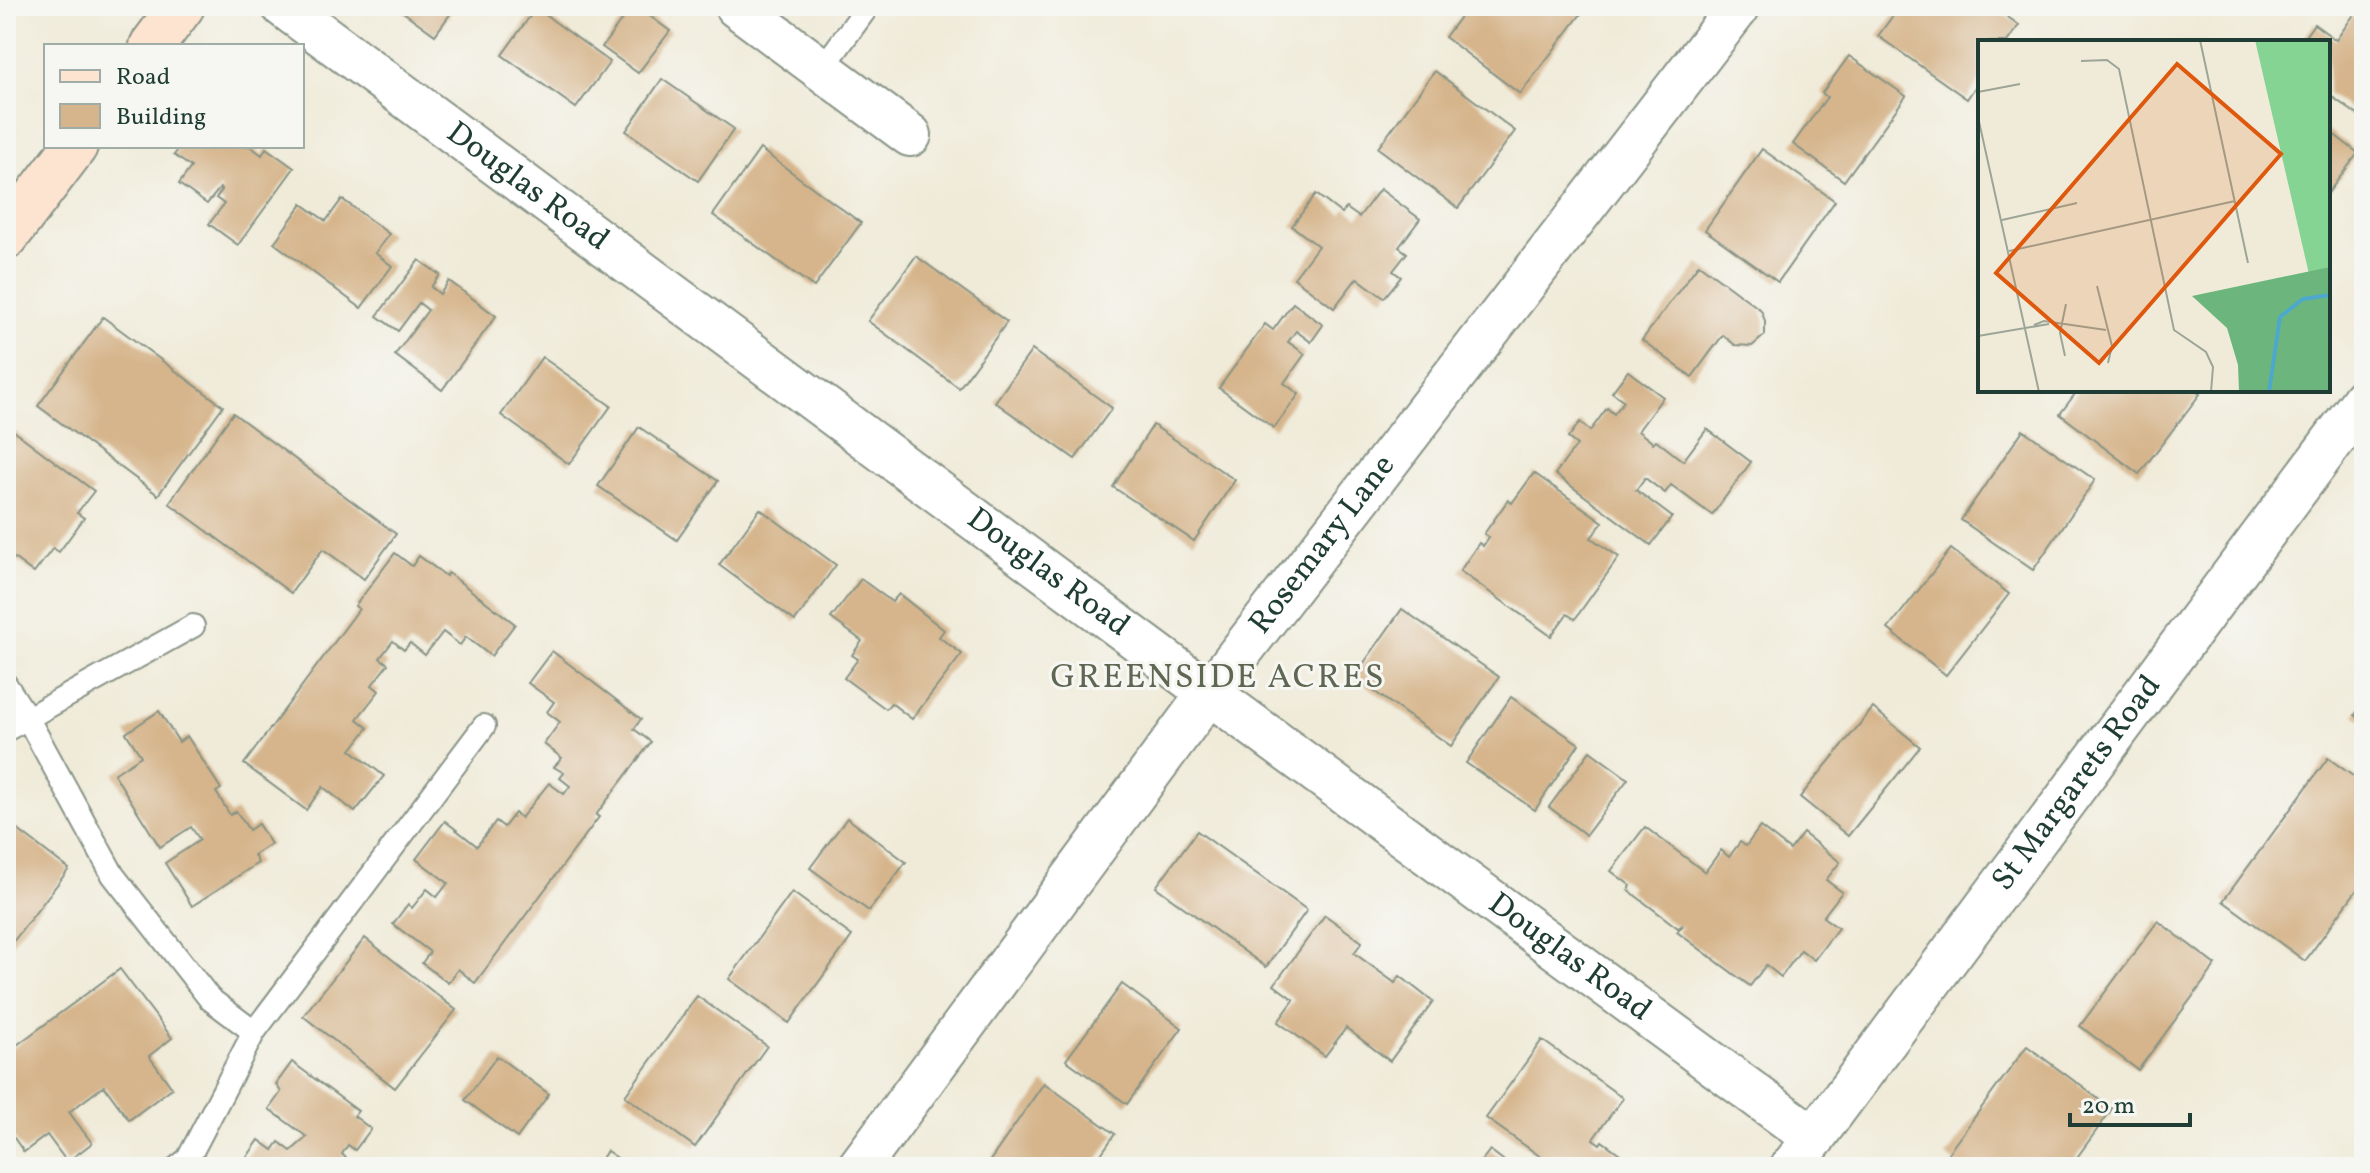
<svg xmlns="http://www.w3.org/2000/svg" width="2370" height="1173" viewBox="0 0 2370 1173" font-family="Vollkorn,serif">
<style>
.building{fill:#d6b58c}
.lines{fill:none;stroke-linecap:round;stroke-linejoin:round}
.service-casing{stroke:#889486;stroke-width:26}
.minor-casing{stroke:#889486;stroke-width:46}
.secondary-casing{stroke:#889486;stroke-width:48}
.service{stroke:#fff;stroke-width:22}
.minor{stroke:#fff;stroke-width:42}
.secondary{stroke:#fde4d1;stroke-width:44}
.labels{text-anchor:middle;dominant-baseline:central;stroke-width:6;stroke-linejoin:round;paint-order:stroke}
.street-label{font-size:32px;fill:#1f3d34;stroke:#f6f6f2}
.neighbourhood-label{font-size:34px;letter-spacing:2px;fill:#5f6753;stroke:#f6f6f2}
.inset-river{fill:none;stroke:#4ea8cc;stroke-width:4}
.inset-road{fill:none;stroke:#9ca597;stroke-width:2}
.view{fill:#de580e;fill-opacity:0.15;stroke:#de580e;stroke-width:4}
.inset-edge{fill:none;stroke:#1f3d34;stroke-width:4}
</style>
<rect width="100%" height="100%" fill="#f6f6f2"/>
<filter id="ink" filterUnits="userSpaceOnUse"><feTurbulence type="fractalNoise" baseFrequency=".0125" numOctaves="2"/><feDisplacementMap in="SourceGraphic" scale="16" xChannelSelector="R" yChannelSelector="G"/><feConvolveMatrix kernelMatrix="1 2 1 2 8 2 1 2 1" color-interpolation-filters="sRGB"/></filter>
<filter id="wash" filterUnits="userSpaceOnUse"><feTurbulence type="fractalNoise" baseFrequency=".006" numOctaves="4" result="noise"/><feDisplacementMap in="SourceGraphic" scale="32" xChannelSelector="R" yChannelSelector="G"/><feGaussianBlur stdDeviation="1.8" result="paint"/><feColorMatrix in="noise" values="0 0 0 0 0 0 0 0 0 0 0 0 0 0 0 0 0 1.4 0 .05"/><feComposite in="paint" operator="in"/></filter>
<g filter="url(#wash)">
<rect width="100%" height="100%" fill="#f0ebd9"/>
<g id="blocks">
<g class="building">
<path d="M6 6H20L6 26Z"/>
<path d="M395 6H456L435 35Z"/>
<path d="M632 6H636L670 31 638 73 602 47Z"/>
<path d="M1468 6H1571L1581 14 1520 94 1445 37Z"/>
<path d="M1900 6H1992L2019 25 2007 42H1980V80L1967 99 1878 36Z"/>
<path d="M2360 6H2364V106L2358 115 2328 94V42H2301L2314 24 2336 40Z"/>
<path d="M536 8 610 62 576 108 502 55Z"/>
<path d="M1849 56 1906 96 1844 181 1793 144 1827 97 1822 93Z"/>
<path d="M1435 71 1515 131 1458 208 1378 148Z"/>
<path d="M662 79 734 129 698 181 626 131Z"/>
<path d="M2328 130 2358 153 2328 193Z"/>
<path d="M181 146H250L262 155 266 148 294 168 238 245 209 224 224 204 216 198 222 190 220 188 207 204 179 184 191 167 174 155Z"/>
<path d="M760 149 861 223 814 287 713 215Z"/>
<path d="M1762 149 1835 201 1778 282 1705 230Z"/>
<path d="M1380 189 1420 219 1399 247 1407 253 1393 271 1401 277 1384 298 1357 278 1334 308 1294 278 1318 246 1292 226 1316 194 1342 214 1346 208 1359 217Z"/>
<path d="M342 199 389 234 375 253 392 266 361 308 274 243 302 204 326 221Z"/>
<path d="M916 256 1007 322 959 388 868 321Z"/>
<path d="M419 260 440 275 431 287 440 294 449 281 496 316 442 390 395 355 428 310 419 303 398 331 377 316Z"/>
<path d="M1699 264 1761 310 1765 321V335L1752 346 1735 345 1723 335 1692 377 1642 340Z"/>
<path d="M1293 303 1323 325 1311 342 1296 331 1288 342 1305 354 1284 383 1299 394 1274 428 1219 388 1265 324 1273 330Z"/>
<path d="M103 317 223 406 158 495 38 406Z"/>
<path d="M1032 350 1112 408 1075 459 995 402Z"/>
<path d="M542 357 611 406 569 464 501 415Z"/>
<path d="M1628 371 1663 397 1638 431 1653 443 1656 440 1683 461 1707 429 1751 462 1712 515 1671 485 1665 493 1645 478 1636 490 1672 517 1651 545 1555 474 1577 445 1568 438 1580 422 1590 431 1607 408 1614 414 1624 401 1612 392Z"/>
<path d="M2078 390H2194L2200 394 2139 474 2060 414Z"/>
<path d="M233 413 396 534 364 579 323 549 291 593 169 503Z"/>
<path d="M1153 425 1235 480 1194 541 1113 487Z"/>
<path d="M639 427 718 481 677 540 598 486Z"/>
<path d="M2023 430 2095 480 2033 570 1961 520Z"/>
<path d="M14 431 94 491 77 513 84 518 59 552 53 548 34 573 6 552V441Z"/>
<path d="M1534 473 1603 522 1591 538 1619 557 1575 619 1567 614 1551 636 1460 571 1479 543 1483 546 1489 537 1484 534 1508 500 1512 503Z"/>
<path d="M760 509 836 565 795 621 719 565Z"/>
<path d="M1951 549 2009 594 1946 675 1888 629Z"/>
<path d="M395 553 412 566 419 556 446 576 448 573 515 624 491 656 466 637 460 645 443 632 425 655 410 643 404 650 393 641 380 658 388 664 372 685 379 691 357 719 368 728 351 750 384 776 355 812 323 787 306 810 244 764 359 609 355 606Z"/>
<path d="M861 579 892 602 899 594 944 630 939 637 962 654 912 719 891 703 886 709 844 678 858 659 852 655 862 641 831 618Z"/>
<path d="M1402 609 1499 677 1451 746 1354 677Z"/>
<path d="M552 651 641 719 634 729 651 742 596 815 599 817 475 983 458 969 448 983 422 963 430 952 393 924 408 904 412 908 427 889 437 897 448 883 416 859 445 821 477 846 496 821 504 827 515 813 521 818 549 783 564 794 570 786 560 778 564 773 554 767 562 758 544 744 560 722 547 712 554 702 528 683Z"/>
<path d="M1511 697 1579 744 1535 810 1466 763Z"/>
<path d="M2364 702V722L2355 715Z"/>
<path d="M1873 708 1920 747 1848 836 1800 797Z"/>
<path d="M159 711 179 742 187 736 221 789 216 792 230 815 236 811 249 830 258 824 271 844 254 855 258 863 192 906 165 863 200 840 191 827 160 847 114 774 141 756 126 733Z"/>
<path d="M1590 751 1628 779 1586 835 1549 807Z"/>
<path d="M2328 758 2364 784V880L2305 961 2223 901Z"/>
<path d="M847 818 906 862 869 911 810 868Z"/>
<path d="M13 826 69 869 6 951V836Z"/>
<path d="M1645 827 1705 872 1721 850 1729 857 1740 842 1746 846 1760 827 1790 850 1803 833 1840 862 1826 880 1842 892 1823 917 1838 928 1814 960 1801 950 1781 977 1766 965 1750 986 1677 932 1683 925 1678 928 1628 890 1631 886 1611 871Z"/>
<path d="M1197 831 1307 910 1266 967 1156 887Z"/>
<path d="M792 892 852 936 789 1023 729 979Z"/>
<path d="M1325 915 1362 942 1354 953 1395 983 1400 976 1433 1002 1390 1061 1346 1028 1325 1056 1278 1022 1294 1000 1274 985Z"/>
<path d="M2158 921 2216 965 2138 1070 2080 1026Z"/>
<path d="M365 938 456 1010 395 1088 303 1016Z"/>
<path d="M120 969 172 1038 149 1056 172 1088 129 1120 104 1086 69 1112 92 1143 67 1162 47 1135 24 1152 14 1138 8 1142 6 1053Z"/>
<path d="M1122 984 1182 1028 1127 1104 1066 1060Z"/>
<path d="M697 996 767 1046 695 1147 625 1096Z"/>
<path d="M1542 1040 1623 1098 1593 1139 1600 1144 1602 1141 1638 1167H1555L1486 1118Z"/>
<path d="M2027 1046 2112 1109 2070 1167H1961L1946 1156Z"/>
<path d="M497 1056 549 1094 517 1138 465 1100Z"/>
<path d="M292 1062 358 1111 354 1116 371 1129 355 1150 348 1145 342 1154 346 1158 339 1167H240L259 1140 273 1150 279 1142 291 1151 307 1137 269 1109 281 1092 276 1084Z"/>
<path d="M1044 1083 1115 1134 1092 1167H990L987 1165Z"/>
<path d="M1490 1150 1512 1167H1477Z"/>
<path d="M607 1151 631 1167H596Z"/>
</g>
</g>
</g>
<g filter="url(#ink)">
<use href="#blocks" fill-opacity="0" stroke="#889486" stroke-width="2"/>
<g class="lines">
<g class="service-casing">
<g id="service">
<path d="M822 69 868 6"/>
<path d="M6 685 28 719 113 875 210 999 254 1032"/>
<path d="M6 730 193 626"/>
<path d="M178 1167 188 1159 254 1032 484 726"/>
</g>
</g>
<g class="minor-casing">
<g id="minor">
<path id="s1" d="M283 6 1209 693 1814 1138"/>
<path d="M736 6 910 135"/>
<path id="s2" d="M859 1167 1209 693 1739 6"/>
<path id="s3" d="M1792 1167 2364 399"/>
</g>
</g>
<g class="secondary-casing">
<g id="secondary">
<path d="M152 46 182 6"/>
<path d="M6 237 75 146"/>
</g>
</g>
<use href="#service" class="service"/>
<use href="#minor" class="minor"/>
<use href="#secondary" class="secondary"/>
</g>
</g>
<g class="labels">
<g class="street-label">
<text stroke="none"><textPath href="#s1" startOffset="304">Douglas Road</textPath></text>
<text stroke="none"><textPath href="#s2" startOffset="776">Rosemary Lane</textPath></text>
<text stroke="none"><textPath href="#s1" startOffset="952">Douglas Road</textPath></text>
<text stroke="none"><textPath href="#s3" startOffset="478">St Margarets Road</textPath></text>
<text stroke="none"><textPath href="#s1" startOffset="1600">Douglas Road</textPath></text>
</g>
<g class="neighbourhood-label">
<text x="1218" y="678">GREENSIDE ACRES</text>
</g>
</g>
<g transform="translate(1978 40)">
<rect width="352" height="352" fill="#f0ebd9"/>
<path d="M277 0H352V352L331 234Z" fill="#85d494"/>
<path d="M352 227V352H261L260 325 249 288 214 256Z" fill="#6cb67e"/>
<path class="inset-river" d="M291 352 302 277 325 259 352 255"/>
<path class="inset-road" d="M222 0 270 223M103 21 129 20 141 29 196 290 228 312 235 327 233 352M0 52 42 44M0 77 61 352M24 180 99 163M31 211 257 161M119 246 134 306 130 323M56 285 66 281 128 290M0 296 71 284M87 316 82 293 88 264"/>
<path class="view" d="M199 24 303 114 121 323 18 233Z"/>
<rect width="352" height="352" class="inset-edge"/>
</g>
<rect width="2370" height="1173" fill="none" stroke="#f6f6f2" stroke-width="32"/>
<rect x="44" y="44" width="260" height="104" fill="#f6f6f2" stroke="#a0aca6" stroke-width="2"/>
<rect x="60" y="70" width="40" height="12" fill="#fde4d1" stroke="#a0aca6" stroke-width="2"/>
<text x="116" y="84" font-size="24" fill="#1f3d34">Road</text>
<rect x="60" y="104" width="40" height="24" fill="#d6b58c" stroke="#a0aca6" stroke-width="2"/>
<text x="116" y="124" font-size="24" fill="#1f3d34">Building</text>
<path d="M2070 1113v12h120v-12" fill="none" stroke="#1f3d34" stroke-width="4"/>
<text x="2082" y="1113" font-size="24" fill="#1f3d34" stroke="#f6f6f2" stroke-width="6" paint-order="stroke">20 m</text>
</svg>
